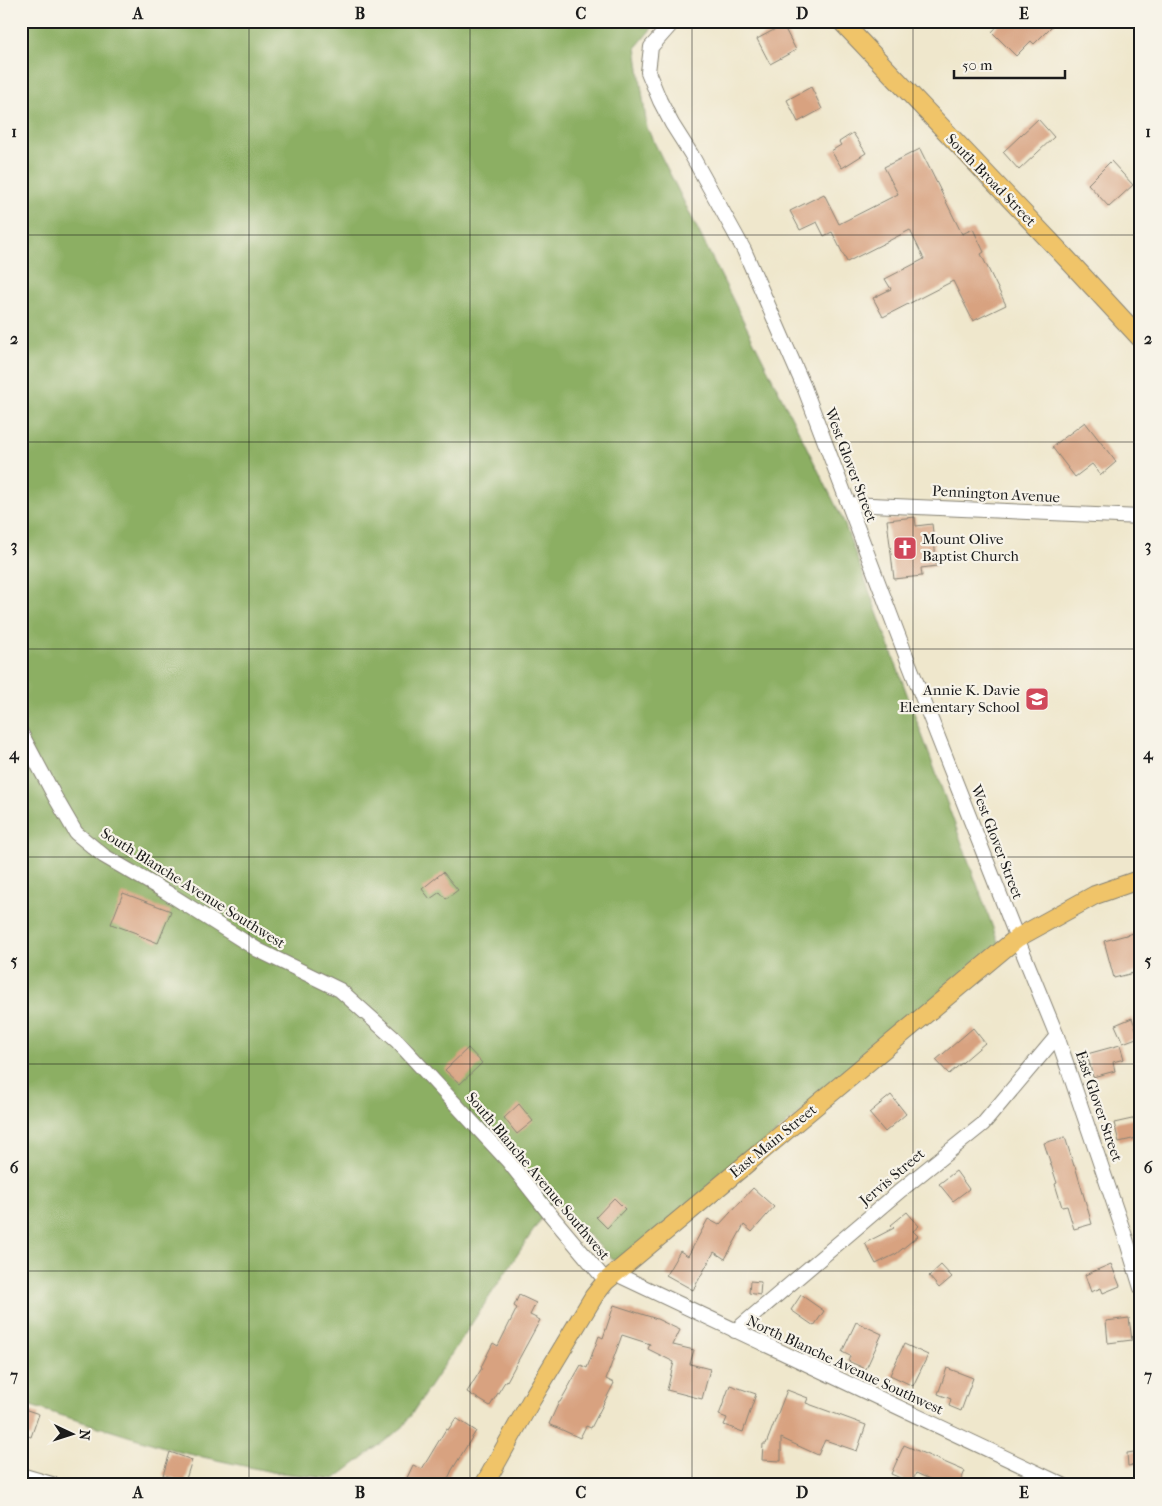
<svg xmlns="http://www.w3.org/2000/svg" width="1162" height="1506" viewBox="0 0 1162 1506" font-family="'IM FELL French Canon',serif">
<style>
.forest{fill:#8caf63;stroke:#546640}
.building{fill:#d8a280}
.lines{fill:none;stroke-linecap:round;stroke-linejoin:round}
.minor-casing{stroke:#868274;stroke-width:16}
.major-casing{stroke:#868274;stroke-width:20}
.minor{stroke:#fff;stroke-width:14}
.major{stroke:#f0c469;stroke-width:18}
.grid{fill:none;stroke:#1c1c1c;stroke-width:1;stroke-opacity:0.55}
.labels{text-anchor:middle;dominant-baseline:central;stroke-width:4.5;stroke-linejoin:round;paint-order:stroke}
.street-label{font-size:15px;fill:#1c1c1c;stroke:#f7f3e8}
.poi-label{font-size:15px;fill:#1c1c1c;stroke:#f7f3e8;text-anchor:start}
.neatline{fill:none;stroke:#1c1c1c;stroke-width:2}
.grid-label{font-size:16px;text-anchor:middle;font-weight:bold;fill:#1c1c1c}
</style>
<rect width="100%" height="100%" fill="#f7f3e8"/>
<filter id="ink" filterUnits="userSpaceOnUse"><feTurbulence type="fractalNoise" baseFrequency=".02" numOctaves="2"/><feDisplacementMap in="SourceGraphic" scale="10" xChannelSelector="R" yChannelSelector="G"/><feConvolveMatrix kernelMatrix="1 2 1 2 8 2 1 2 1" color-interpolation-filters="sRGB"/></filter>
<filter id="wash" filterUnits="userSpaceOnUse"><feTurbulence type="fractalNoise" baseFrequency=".0096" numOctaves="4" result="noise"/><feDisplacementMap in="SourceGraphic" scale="20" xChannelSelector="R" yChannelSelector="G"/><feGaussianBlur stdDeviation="1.12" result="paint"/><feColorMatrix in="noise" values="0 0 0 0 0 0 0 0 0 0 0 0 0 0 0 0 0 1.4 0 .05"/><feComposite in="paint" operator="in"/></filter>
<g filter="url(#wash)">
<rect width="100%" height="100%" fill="#efe7cc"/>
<path class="forest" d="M21 21H658L636 47 647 128 843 520 1000 947 618 1264 553 1201 403 1427 335 1479 272 1472 180 1452 21 1403Z"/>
<g id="blocks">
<g class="building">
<path d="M1002 21H1057L1034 44 1031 41 1016 56 992 32Z"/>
<path d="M783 25 796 50 770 64 757 39Z"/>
<path d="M811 87 822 109 798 122 787 100Z"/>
<path d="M1038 119 1054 137 1019 170 1003 152Z"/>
<path d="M853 133 866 153 842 168 831 151 841 145 839 142Z"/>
<path d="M920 149 962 234 973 229 984 252 981 254 1006 305 973 321 953 281 883 317 873 298 891 289 885 279 924 259 910 230 847 262 832 232 824 236 817 222 800 230 790 211 824 194 839 224 898 194 884 167Z"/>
<path d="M1111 161 1133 185 1109 207 1088 184Z"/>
<path d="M1085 422 1116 462 1101 475 1092 464 1075 477 1052 447Z"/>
<path d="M915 517 916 526 932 524 937 566 921 568 922 576 894 579 887 520Z"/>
<path d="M443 872 458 890 446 899 440 892 430 899 422 889Z"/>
<path d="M123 893 171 911 158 943 138 935 139 934 111 924Z"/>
<path d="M1141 931V971L1114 978 1104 941Z"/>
<path d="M1132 1018 1139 1037 1123 1043 1115 1025Z"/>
<path d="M973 1028 985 1043 949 1074 936 1060Z"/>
<path d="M1120 1045 1124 1059 1113 1062 1115 1071 1093 1077 1087 1054Z"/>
<path d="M468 1048 482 1063 460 1084 445 1070Z"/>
<path d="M891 1095 906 1114 885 1132 869 1113Z"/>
<path d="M519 1104 533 1121 517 1134 504 1118Z"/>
<path d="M1141 1117V1137L1119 1142 1114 1123Z"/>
<path d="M1065 1137 1074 1166H1075L1092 1224 1074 1229 1067 1206 1062 1207 1055 1184 1057 1183 1044 1143Z"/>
<path d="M956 1171 969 1189 953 1201 939 1184Z"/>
<path d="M753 1188 774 1207 752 1232 744 1225 725 1259 714 1252 693 1290 666 1275 680 1251 688 1256 708 1219 719 1225Z"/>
<path d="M614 1198 625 1209 607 1228 596 1217Z"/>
<path d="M907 1212 919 1226 913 1231 918 1236 896 1254 876 1264 865 1243 894 1228 891 1225Z"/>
<path d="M1111 1264 1120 1286 1103 1293 1101 1288 1091 1292 1085 1275Z"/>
<path d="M941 1265 952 1277 939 1288 929 1276Z"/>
<path d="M750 1281 761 1282 760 1295 749 1293Z"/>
<path d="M519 1295 536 1303 530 1315 540 1320 507 1381 506 1380 490 1406 467 1392 482 1368 481 1367 493 1343 498 1346 517 1308 514 1306Z"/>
<path d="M801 1295 824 1311 814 1326 791 1310Z"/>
<path d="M614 1305 657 1319 680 1330 673 1345 694 1350 690 1364 710 1369 702 1399 667 1390 674 1362 648 1349 650 1344 622 1335 606 1379 614 1383 591 1428 586 1426 580 1438 549 1424 559 1402H560L581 1365 587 1368 599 1336 603 1338Z"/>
<path d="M1129 1318 1132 1340 1108 1343 1106 1321Z"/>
<path d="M856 1322 882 1334 866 1369 848 1361 850 1356 842 1352Z"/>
<path d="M904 1344 928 1355 913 1386 890 1375Z"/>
<path d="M947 1368 973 1378 961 1411 949 1406 951 1399 938 1394Z"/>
<path d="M730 1385 756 1394 743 1432 724 1425 727 1418 719 1415Z"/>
<path d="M787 1390 808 1398 806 1403 866 1425 857 1451 825 1440 818 1455 781 1438V1461L762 1460 763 1444H766Z"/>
<path d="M21 1408 39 1414 31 1437 21 1434Z"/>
<path d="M456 1418 476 1431 452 1470 445 1485H416L406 1480 413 1465 422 1469 446 1429 448 1430Z"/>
<path d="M904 1445 965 1471 959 1485H943L916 1473 912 1483 891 1474Z"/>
<path d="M1141 1451V1464L1128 1466 1127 1453Z"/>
<path d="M170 1452 192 1460 185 1482 163 1475Z"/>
</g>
</g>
</g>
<g filter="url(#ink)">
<use href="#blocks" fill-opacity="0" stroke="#868274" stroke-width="1"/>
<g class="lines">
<g class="minor-casing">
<g id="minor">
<path d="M674 21 651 47 648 72 660 101 672 124 691 154 744 250 804 387 908 661 1017 938 1057 1036 1126 1239 1141 1288"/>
<path d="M849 504 1141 517"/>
<path d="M21 733 55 797 76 833 104 856 166 892 258 950 340 990 397 1041 508 1161 549 1213 606 1281"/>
<path d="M614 1273 1063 1485"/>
<path d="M735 1331 901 1190 983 1124 1057 1036"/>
<path d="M21 1475 55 1485"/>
</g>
</g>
<g class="major-casing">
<g id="major">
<path d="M841 21 1068 260 1141 339"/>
<path d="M484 1485 532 1399 594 1296 606 1281 1017 938 1095 895 1141 879"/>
</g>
</g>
<use href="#minor" class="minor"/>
<use href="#major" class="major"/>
</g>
</g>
<path class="grid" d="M249 21V1485M470 21V1485M692 21V1485M913 21V1485M21 235H1141M21 442H1141M21 649H1141M21 857H1141M21 1064H1141M21 1271H1141"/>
<defs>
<g id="church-square" transform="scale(1.25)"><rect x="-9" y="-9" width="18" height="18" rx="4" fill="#d1495b" stroke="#f7f3e8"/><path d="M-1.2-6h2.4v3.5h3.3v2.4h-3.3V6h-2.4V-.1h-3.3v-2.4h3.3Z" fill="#fff"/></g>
<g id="school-square" transform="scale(1.25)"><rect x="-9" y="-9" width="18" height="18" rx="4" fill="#d1495b" stroke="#f7f3e8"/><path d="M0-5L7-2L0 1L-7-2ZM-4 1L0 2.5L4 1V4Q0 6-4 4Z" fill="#fff"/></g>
</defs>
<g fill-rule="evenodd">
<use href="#church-square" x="905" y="548"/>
<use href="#school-square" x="1037" y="699"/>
</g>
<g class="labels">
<g class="street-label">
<text transform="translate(991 180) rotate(46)">South Broad Street</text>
<text transform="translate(851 465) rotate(69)">West Glover Street</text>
<text transform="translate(996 494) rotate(3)">Pennington Avenue</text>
<text transform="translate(997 842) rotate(69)">West Glover Street</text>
<text transform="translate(193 888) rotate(32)">South Blanche Avenue Southwest</text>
<text transform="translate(1099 1106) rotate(71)">East Glover Street</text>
<text transform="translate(773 1141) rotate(-39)">East Main Street</text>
<text transform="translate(538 1176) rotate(50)">South Blanche Avenue Southwest</text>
<text transform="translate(892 1177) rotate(-40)">Jervis Street</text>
<text transform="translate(845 1365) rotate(25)">North Blanche Avenue Southwest</text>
</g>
<g class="poi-label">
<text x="922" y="539">Mount Olive<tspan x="922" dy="17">Baptist Church</tspan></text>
<text x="1020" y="690" text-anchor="end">Annie K. Davie<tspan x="1020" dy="17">Elementary School</tspan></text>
</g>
</g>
<rect width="1162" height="1506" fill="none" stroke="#f7f3e8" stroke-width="55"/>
<g transform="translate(72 1434) rotate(94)" stroke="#f7f3e8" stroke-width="4" paint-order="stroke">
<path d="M0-4L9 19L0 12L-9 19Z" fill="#1c1c1c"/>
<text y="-8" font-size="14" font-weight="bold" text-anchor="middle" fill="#1c1c1c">N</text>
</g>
<path d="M954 70v8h111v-8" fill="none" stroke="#1c1c1c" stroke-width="2.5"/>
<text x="962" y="70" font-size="15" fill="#1c1c1c" stroke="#f7f3e8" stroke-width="4" paint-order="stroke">50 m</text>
<rect x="28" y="28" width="1106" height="1450" class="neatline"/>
<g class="grid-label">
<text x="138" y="19">A</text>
<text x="360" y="19">B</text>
<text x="581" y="19">C</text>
<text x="802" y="19">D</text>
<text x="1024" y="19">E</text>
<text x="14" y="137">1</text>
<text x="1148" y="137">1</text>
<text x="14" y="344">2</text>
<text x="1148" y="344">2</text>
<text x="14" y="551">3</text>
<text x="1148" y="551">3</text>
<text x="14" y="759">4</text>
<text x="1148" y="759">4</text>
<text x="14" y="966">5</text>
<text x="1148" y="966">5</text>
<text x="14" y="1173">6</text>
<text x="1148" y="1173">6</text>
<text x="14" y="1381">7</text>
<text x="1148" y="1381">7</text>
<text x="138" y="1498">A</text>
<text x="360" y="1498">B</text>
<text x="581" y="1498">C</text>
<text x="802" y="1498">D</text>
<text x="1024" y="1498">E</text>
</g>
</svg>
